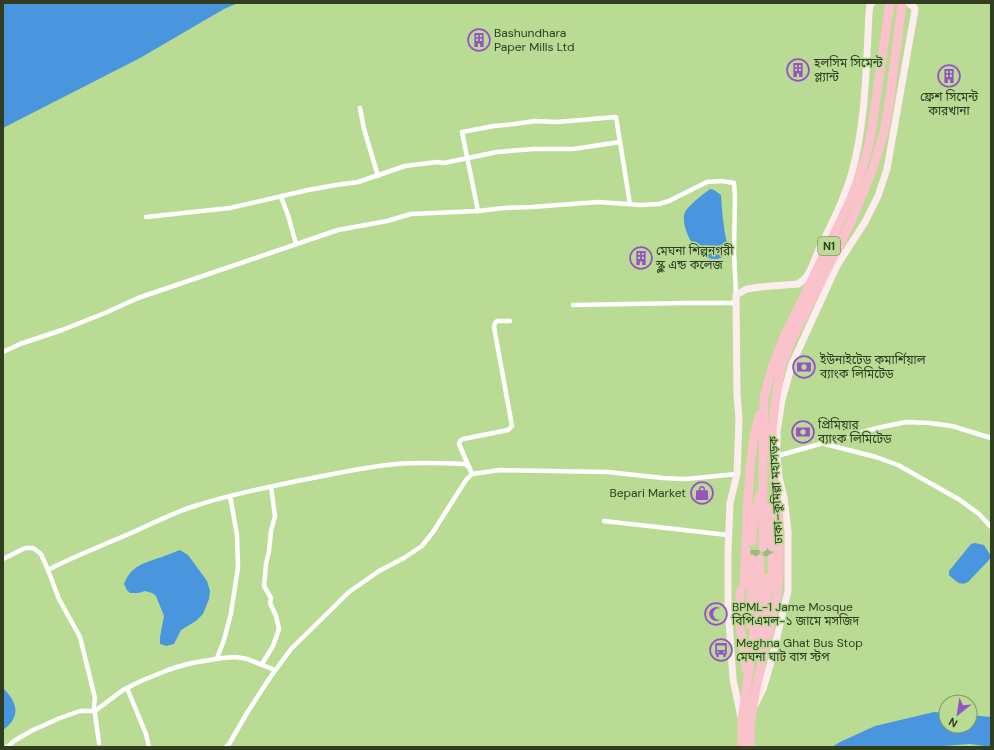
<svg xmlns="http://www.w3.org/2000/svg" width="994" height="750" viewBox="0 0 994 750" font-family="'DM Sans','Noto Sans Bengali',sans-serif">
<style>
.water{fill:#4996de}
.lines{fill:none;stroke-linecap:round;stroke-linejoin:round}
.highway-tunnel{stroke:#9ebb7d;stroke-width:9;stroke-dasharray:9 4.5;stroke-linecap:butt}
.street{stroke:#fff;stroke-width:4.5}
.secondary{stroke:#feedef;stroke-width:7}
.highway{stroke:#fac2ca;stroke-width:9}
.labels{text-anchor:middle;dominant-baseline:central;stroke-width:3;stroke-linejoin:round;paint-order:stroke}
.shield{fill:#b9db94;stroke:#596c44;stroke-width:1}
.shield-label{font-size:11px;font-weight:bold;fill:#303d21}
.poi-label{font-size:12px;fill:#303d21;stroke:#b9db94;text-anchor:start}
.street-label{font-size:12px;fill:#303d21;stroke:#b9db94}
</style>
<rect width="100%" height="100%" fill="#b9db94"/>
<g class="water">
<path d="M3 3H238L224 9 140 58 3 128Z"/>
<path d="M710 189 714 190 721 195C722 206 722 216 724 226 724 235 729 242 726 251 725 256 721 259 715 259 710 259 705 257 701 254 692 248 680 223 685 212 689 205 703 194 710 189Z"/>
<path d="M975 543 984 545 991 556 989 560 968 582C960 587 955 580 949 575V571L971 544Z"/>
<path d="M180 550 188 555 191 559 207 581 210 591 209 599 203 614 196 621 181 630 174 644 166 646 160 644V637L164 616 156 596 152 593 145 591 138 593H130L127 590 124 584C131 565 145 563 162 557 168 555 174 552 180 550Z"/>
<path d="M3 688C18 703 21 717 3 730Z"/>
<path d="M934 712 946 713V726H970V715L991 717V747L970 744 943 746 940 747H832L840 742 875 726Z"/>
</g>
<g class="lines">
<g class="highway-tunnel">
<path d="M768 547V559"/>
<path d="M755 559V547"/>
</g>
<g class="street">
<path d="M360 108 364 129 378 176"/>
<path d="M281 197 288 215 296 244"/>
<path d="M478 211 462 132 494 126 514 124 535 121 557 122 616 117 630 204"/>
<path d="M146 217 230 208 308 190 336 185 358 182 405 166 437 162 444 163 497 152 534 149H573L620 142"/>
<path d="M573 305 684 303H736"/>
<path d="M3 352 20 344 62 330 105 313 138 298 338 230 387 221 411 214 478 211 504 208 532 207 598 202 641 205 659 204 669 201 707 182 721 181 734 183 735 196 734 252 736 295"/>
<path d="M825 444 876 457 898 465 960 500 979 514 991 527"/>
<path d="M777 456 877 428 906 422 929 423 952 426 991 438"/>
<path d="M469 467 459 444 460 441 463 439 508 430 512 426 494 327 495 323 497 321H510"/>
<path d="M604 521 728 535"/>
<path d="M3 559 25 548H33L41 554 48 570 59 599 80 637 95 698 94 706 99 743"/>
<path d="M48 570C70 558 94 549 117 539 143 529 168 514 195 506 228 495 263 488 297 481 330 475 363 467 396 464 418 462 442 463 465 464L469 467 472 474"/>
<path d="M217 658 224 640 231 613 238 567 237 535 230 496"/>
<path d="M262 664 273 646 279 629 276 616 270 603 271 598 264 586 266 564 269 551 271 531 275 516 271 487"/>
<path d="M127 688 146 734 149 747"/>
<path d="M7 747 14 741 31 731 60 718 80 711H95L123 690 141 681 168 670 177 667 192 663 222 658 236 657 247 659 275 670"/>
<path d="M226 747 229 744 247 713 269 679 291 649 349 592 379 571 404 558 422 546 433 532 466 480 472 474 500 470 608 472 663 478 686 479 737 474"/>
</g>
<g class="secondary">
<path d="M755 705 763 689 771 662 788 591V531L784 498 779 477 777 456V432L782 400 792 364 834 272 838 264 865 222 878 196 887 169 915 10 914 7 908 3"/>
<path d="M741 717 733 679 728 606V553L730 503 737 474 739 420 737 394 736 295 747 289 760 287 798 284C801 282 805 279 807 276 813 267 816 255 821 245 833 222 845 198 852 172 866 121 866 67 869 14L870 5 872 3"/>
</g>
<g class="highway">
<path d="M768 508 771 530 772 547"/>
<path d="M752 541V531L759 496"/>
<path d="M763 547V475L764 397 773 365 784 337 840 222 854 192 861 172 868 149 872 127 890 3"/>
<path d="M772 558 773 587"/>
<path d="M744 585C747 538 746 491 753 444 754 434 757 424 760 414"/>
<path d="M740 591V626L744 650 746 669"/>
<path d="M763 613 768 589V578"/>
<path d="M750 625 752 559"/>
<path d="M757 650 768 607"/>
<path d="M742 747V721L760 589V559"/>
<path d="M750 747V729L752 712 756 688 777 596 779 575V523L773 468 772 430 776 396 781 368 791 341 849 226 862 196 874 165 884 132 890 98 902 3"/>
</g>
</g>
<defs>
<g id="building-ring" transform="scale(1.15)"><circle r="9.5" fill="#b9db94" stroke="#9752c6" stroke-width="1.5"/><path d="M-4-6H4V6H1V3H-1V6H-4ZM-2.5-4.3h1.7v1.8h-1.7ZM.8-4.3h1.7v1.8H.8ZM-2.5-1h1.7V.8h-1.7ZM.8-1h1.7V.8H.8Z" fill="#9752c6"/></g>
<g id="bank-ring" transform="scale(1.15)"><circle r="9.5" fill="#b9db94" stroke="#9752c6" stroke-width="1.5"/><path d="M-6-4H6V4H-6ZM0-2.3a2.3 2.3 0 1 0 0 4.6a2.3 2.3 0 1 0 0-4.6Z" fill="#9752c6"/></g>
<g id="shop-ring" transform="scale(1.15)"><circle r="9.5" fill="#b9db94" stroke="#9752c6" stroke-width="1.5"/><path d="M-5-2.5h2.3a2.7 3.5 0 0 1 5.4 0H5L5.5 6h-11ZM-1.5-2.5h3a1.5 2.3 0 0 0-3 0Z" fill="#9752c6"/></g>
<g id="mosque-ring" transform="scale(1.15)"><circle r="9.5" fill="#b9db94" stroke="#9752c6" stroke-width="1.5"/><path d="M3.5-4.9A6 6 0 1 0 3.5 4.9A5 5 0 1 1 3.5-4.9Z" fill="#9752c6"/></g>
<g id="bus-ring" transform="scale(1.15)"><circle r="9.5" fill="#b9db94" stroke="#9752c6" stroke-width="1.5"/><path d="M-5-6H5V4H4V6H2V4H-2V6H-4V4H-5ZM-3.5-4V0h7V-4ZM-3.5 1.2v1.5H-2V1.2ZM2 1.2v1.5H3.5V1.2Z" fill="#9752c6"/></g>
</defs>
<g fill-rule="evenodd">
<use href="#building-ring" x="479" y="40"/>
<use href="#building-ring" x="798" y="70"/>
<use href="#building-ring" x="949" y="76"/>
<use href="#building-ring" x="641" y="258"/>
<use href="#bank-ring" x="804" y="367"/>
<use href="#bank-ring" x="803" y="432"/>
<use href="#shop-ring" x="702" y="493"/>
<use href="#mosque-ring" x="716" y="614"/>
<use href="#bus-ring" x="721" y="650"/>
</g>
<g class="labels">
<rect class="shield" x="818" y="237" width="22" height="18" rx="3"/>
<g class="shield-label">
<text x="829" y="246">N1</text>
</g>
<g class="poi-label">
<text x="494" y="33">Bashundhara<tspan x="494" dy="14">Paper Mills Ltd</tspan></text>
<text x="814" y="63">হলসিম সিমেন্ট<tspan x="814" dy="14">প্ল্যান্ট</tspan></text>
<text x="949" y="97" text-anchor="middle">ফ্রেশ সিমেন্ট<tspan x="949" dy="14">কারখানা</tspan></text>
<text x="656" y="251">মেঘনা শিল্পনগরী<tspan x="656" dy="14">স্কুল এন্ড কলেজ</tspan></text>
<text x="820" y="360">ইউনাইটেড কমার্শিয়াল<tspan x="820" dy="14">ব্যাংক লিমিটেড</tspan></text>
<text x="818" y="425">প্রিমিয়ার<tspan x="818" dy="14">ব্যাংক লিমিটেড</tspan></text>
<text x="686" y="493" text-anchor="end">Bepari Market</text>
<text x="732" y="607">BPML-1 Jame Mosque<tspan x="732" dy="14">বিপিএমল-১ জামে মসজিদ</tspan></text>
<text x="736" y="643">Meghna Ghat Bus Stop<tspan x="736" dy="14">মেঘনা ঘাট বাস স্টপ</tspan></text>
</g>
<g class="street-label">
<text transform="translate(776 490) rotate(-93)">ঢাকা–কুমিল্লা মহাসড়ক</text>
</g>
</g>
<rect width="994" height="750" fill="none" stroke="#303d21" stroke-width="8"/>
<g transform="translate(958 714) rotate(210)"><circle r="19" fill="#b9db94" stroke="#829c66"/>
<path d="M0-3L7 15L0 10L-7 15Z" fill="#9752c6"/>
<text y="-6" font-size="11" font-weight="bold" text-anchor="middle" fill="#303d21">N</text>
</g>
</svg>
